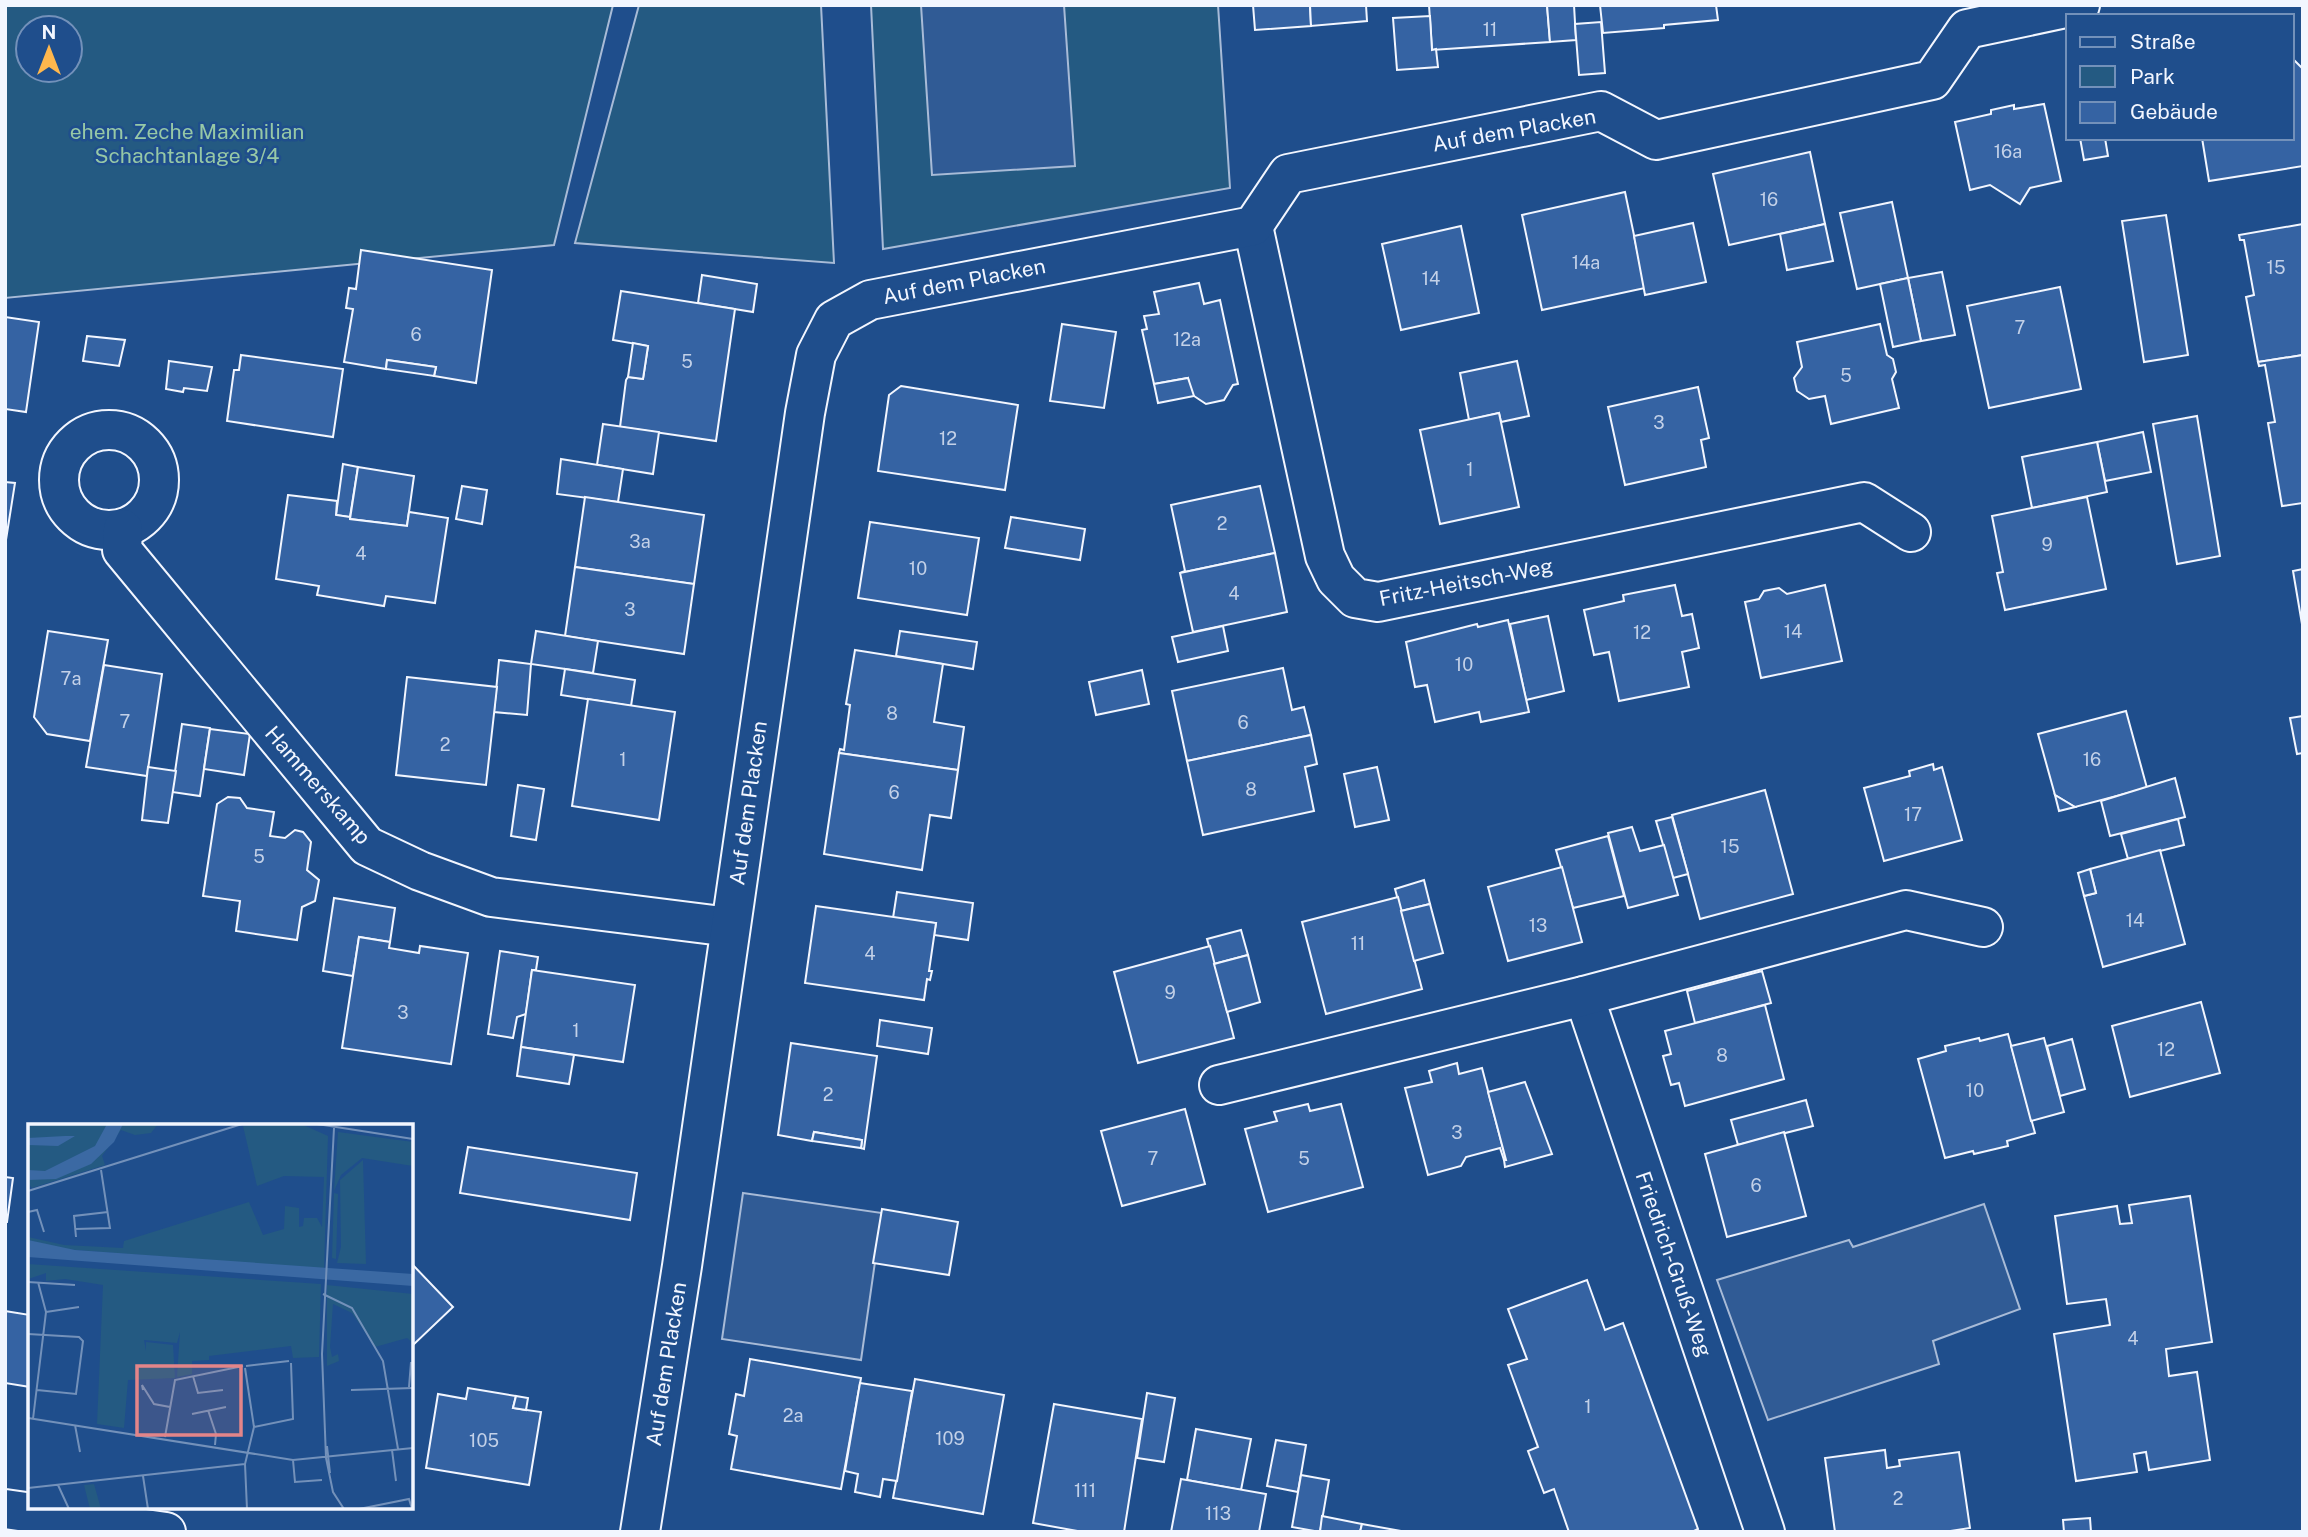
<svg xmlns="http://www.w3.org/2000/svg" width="2308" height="1537" viewBox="0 0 2308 1537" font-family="'Public Sans',sans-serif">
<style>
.green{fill:#245a82;stroke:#a8bbd7;stroke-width:2;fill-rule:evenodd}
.parking{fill:#305b95;stroke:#a8bbd7;stroke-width:2}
.building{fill:#3563a3;stroke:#f2f6ff;stroke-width:2}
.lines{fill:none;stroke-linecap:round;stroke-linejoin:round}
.minor-casing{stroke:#f2f6ff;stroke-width:42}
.tertiary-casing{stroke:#f2f6ff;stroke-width:42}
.minor{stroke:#1f4e8c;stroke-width:38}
.tertiary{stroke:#1f4e8c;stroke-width:38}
.labels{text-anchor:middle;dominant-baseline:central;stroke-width:5;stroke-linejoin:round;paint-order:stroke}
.number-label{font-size:18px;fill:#c3d1e8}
.street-label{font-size:21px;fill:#f2f6ff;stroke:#1f4e8c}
.park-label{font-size:21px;fill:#97c8a6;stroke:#1f4e8c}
.inset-road{fill:none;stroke:#7391ba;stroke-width:2}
.view{fill:#e38589;fill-opacity:0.15;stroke:#e38589;stroke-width:3.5}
.inset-edge{fill:none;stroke:#f2f6ff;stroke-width:3.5}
</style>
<rect width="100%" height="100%" fill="#1f4e8c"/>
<g class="green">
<path d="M5 5H613L554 245 5 298ZM28 28H70V70H28Z"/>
<path d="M639 5H821L834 263 575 243Z"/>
<path d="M871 5H1218L1230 188 883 249Z"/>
</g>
<g class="parking">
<path d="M921 5H1064L1075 166 932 175Z"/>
<path d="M743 1193 882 1213 861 1360 722 1339Z"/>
<path d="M1984 1204 2020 1309 1933 1341 1939 1364 1768 1420 1717 1280 1849 1240 1853 1247Z"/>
</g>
<g class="building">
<path d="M1253 5H1310L1311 26 1255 30Z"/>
<path d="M1310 5H1366L1367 21 1311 26Z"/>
<path d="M1429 5H1547L1550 42 1432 50Z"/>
<path d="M1547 5H1574L1576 40 1550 42Z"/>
<path d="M1600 5H1716L1718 20 1664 25V28L1603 33Z"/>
<path d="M1430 16 1432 50 1436 49 1438 67 1397 70 1393 18Z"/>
<path d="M1601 22 1605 73 1579 75 1575 24Z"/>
<path d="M2295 61 2303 69V166L2209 181 2202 138H2292V62Z"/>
<path d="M2044 104 2061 181 2030 188 2020 204 1990 185 1970 190 1955 122 1991 114V110L2014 105V109Z"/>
<path d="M2080 138H2105L2108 156 2084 160Z"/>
<path d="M1810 152 1825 224 1729 245 1713 174Z"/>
<path d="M1625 192 1645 288 1542 310 1522 215Z"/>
<path d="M1892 202 1908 278 1857 289 1840 213Z"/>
<path d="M2166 215 2188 355 2144 362 2122 221Z"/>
<path d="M1693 223 1706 282 1645 295 1634 236Z"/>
<path d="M1825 224 1833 261 1787 270 1780 234Z"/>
<path d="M2303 224V355L2258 362 2246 297 2254 295 2244 240H2240L2239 235Z"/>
<path d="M1461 226 1479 313 1401 330 1382 244Z"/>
<path d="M361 250 492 270 476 383 434 376 436 367 387 360 386 369 344 362 353 309 346 308 349 288 356 289Z"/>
<path d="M1942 272 1955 335 1921 341 1908 278Z"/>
<path d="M702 275 757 284 753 312 698 303Z"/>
<path d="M1908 278 1921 341 1893 347 1880 284Z"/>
<path d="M1199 283 1204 304 1220 300 1238 384 1233 385 1224 400 1206 404 1191 394 1188 378 1154 384 1142 330 1147 329 1144 316 1159 314 1154 292Z"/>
<path d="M2060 287 2081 389 1989 408 1967 306Z"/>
<path d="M621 291 735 309 716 441 620 427 626 380 628 377 643 379 648 346 613 340Z"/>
<path d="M5 317 39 322 26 412 5 409Z"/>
<path d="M1062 324 1116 332 1104 408 1050 401Z"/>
<path d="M1880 324 1887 355 1893 359 1896 372 1892 379 1899 408 1831 424 1825 396 1809 399 1797 391 1794 378 1802 367 1797 342Z"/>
<path d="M87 336 125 340 119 366 83 361Z"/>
<path d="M633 343 648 346 643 379 628 377Z"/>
<path d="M241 355 343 369 333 437 227 421 234 370H239Z"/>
<path d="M2303 355V503L2282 506 2268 423 2275 422 2265 365 2259 366 2258 362Z"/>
<path d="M387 360 436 367 434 376 386 369Z"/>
<path d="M169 361 212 367 207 391 184 388 183 392 166 389Z"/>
<path d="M1517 361 1529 416 1501 422 1499 413 1469 420 1460 373Z"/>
<path d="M1188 378 1194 396 1158 403 1154 384Z"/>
<path d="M901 386 1018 405 1005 490 878 471 889 395Z"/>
<path d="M1698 387 1709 438 1701 440 1706 467 1625 485 1608 407Z"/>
<path d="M1499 413 1519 507 1440 524 1420 430Z"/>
<path d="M2197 416 2220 556 2177 564 2153 424Z"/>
<path d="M603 424 659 432 653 474 597 465Z"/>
<path d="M2143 432 2151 472 2105 481 2097 442Z"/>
<path d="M2097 442 2107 492 2032 508 2022 457Z"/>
<path d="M561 459 623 469 618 502 557 494Z"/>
<path d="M343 464 358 467 350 517 336 515Z"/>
<path d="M358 467 414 476 407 526 350 519Z"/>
<path d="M5 482 15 483 5 546Z"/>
<path d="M462 486 487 490 482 524 456 519Z"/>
<path d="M1260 486 1275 553 1180 573 1185 571 1171 505Z"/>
<path d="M288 495 337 501 336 515 350 517V519L407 526 409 512 448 518 435 603 386 596 384 606 317 595 319 586 276 579Z"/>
<path d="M585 497 704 515 694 584 575 567Z"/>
<path d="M2087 497 2106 589 2005 610 1997 573 2003 572 1992 516Z"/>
<path d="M1011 517 1085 529 1080 560 1005 548Z"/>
<path d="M870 522 979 538 967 615 858 598Z"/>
<path d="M1275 553 1287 612 1193 632 1180 573Z"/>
<path d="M575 567 694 584 684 654 565 636Z"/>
<path d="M2303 569V630L2293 571Z"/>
<path d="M1675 585 1682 616 1692 614 1699 648 1682 652 1689 687 1619 701 1609 652 1594 655 1584 610 1624 601 1623 595Z"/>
<path d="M1825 585 1842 661 1761 678 1745 602 1759 599 1764 591 1779 588 1787 594Z"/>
<path d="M1548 616 1564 691 1526 700 1510 624Z"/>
<path d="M1508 620 1529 712 1481 722 1479 712 1435 722 1427 685 1415 687 1406 642 1477 624 1478 627Z"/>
<path d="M1223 626 1228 651 1178 662 1172 637Z"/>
<path d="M48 631 108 640 90 741 47 734 34 717Z"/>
<path d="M536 631 598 641 593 673 531 664Z"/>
<path d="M900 631 977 642 973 669 896 656Z"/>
<path d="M855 650 943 664 934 722 964 727 958 770 839 753 840 749 844 750 850 705 846 704Z"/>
<path d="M499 660 531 664 527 715 494 712Z"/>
<path d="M104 665 162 674 147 776 86 767Z"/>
<path d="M1283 668 1292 710 1304 707 1311 735 1187 761 1172 691Z"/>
<path d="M565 669 635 680 631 706 561 695Z"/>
<path d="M1142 670 1149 704 1096 715 1089 682Z"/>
<path d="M407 677 497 687 486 785 396 775Z"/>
<path d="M588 699 675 712 659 820 572 806Z"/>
<path d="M2126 711 2147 788 2075 807 2055 795 2038 734Z"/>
<path d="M2303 716V753L2297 754 2290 718Z"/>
<path d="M182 724 210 728 200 796 172 792Z"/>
<path d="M210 729 250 734 244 775 204 769Z"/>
<path d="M1311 735 1317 764 1305 767 1314 811 1203 835 1187 761Z"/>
<path d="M839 753 958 770 951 818 930 815 922 870 824 854Z"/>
<path d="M1933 764 1934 770 1942 767 1962 840 1884 861 1864 788 1910 776 1909 771Z"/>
<path d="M148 767 176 771 168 823 142 820Z"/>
<path d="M1377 767 1389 820 1355 827 1344 774Z"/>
<path d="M2175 778 2185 817 2110 836 2101 801Z"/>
<path d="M518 785 544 789 536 840 511 836Z"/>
<path d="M1765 790 1793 894 1700 919 1672 815Z"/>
<path d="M2055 795 2075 807 2059 811Z"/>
<path d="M228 797 240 798 247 808 274 812 270 836 285 838 295 830 303 832 311 842 307 870 319 880 315 901 302 907 297 940 236 931 240 901 203 896 217 804Z"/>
<path d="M1672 817 1688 874 1673 878 1656 821Z"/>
<path d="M2178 819 2184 845 2128 859 2121 834Z"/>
<path d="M1632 827 1640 851 1664 845 1678 895 1628 908 1608 833Z"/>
<path d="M1608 836 1624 896 1573 908 1556 850Z"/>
<path d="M2160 850 2185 944 2103 967 2084 896 2096 893 2090 869Z"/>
<path d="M1562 867 1582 942 1508 961 1488 887Z"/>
<path d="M2090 869 2096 893 2084 896 2078 873Z"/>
<path d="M1424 880 1430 904 1401 911 1395 889Z"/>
<path d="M897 892 973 903 968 940 934 935 936 923 893 918Z"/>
<path d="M1398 897 1422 989 1326 1014 1302 922Z"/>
<path d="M334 898 395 908 390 942 359 937 353 976 323 971Z"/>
<path d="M1430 904 1443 953 1414 961 1401 911Z"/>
<path d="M816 906 936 923 929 971H932L930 980 927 979 924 1000 805 983Z"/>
<path d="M1241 930 1248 955 1214 964 1207 939Z"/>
<path d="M359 937 390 942 389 948 419 953 420 946 468 953 451 1064 342 1048Z"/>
<path d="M1210 946 1234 1038 1138 1063 1114 972Z"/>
<path d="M500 951 538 957 536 970H532L526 1014 517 1017 513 1038 488 1034Z"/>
<path d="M1248 955 1260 1002 1227 1012 1214 964Z"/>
<path d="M532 970 635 985 623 1062 521 1047Z"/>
<path d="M1762 971 1771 1003 1695 1023 1687 991Z"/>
<path d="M2201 1002 2220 1073 2130 1097 2112 1026Z"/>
<path d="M1765 1005 1784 1079 1685 1106 1679 1083 1671 1085 1663 1056 1671 1054 1665 1031Z"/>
<path d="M880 1020 932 1028 928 1054 877 1046Z"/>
<path d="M2008 1034 2035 1133 2007 1141 2008 1146 1974 1154 1973 1151 1945 1158 1918 1059 1946 1051 1945 1046 1979 1038 1980 1041Z"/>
<path d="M2044 1038 2064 1112 2031 1121 2011 1046Z"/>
<path d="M2072 1039 2085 1089 2060 1096 2047 1046Z"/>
<path d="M791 1043 877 1056 864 1149 861 1148 862 1140 814 1132 812 1141 778 1135Z"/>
<path d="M521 1047 574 1055 569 1084 517 1076Z"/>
<path d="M1457 1063 1459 1074 1482 1068 1506 1160H1504L1500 1148 1466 1157 1461 1166 1428 1175 1405 1088 1432 1082 1429 1071Z"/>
<path d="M1525 1082 1552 1154 1505 1167 1504 1160H1506L1488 1092Z"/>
<path d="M1806 1100 1813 1126 1738 1145 1731 1120Z"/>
<path d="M1308 1104 1310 1111 1341 1104 1363 1187 1268 1212 1245 1129 1277 1121 1274 1112Z"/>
<path d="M1185 1109 1205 1184 1122 1206 1101 1131Z"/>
<path d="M814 1132 862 1140 861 1148 812 1141Z"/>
<path d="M1784 1132 1806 1216 1727 1237 1705 1154Z"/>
<path d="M468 1147 637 1173 630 1220 460 1193Z"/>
<path d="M5 1177 13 1178 7 1222H5Z"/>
<path d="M2190 1196 2212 1342 2166 1349 2169 1376 2197 1372 2210 1460 2149 1470 2146 1452 2134 1454 2137 1472 2076 1481 2054 1334 2110 1325 2106 1299 2067 1304 2055 1216 2117 1206 2120 1224 2132 1223 2129 1205Z"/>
<path d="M882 1209 958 1222 949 1275 873 1263Z"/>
<path d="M411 1263 453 1307 411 1347Z"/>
<path d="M1587 1280 1605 1330 1623 1323 1698 1529 1692 1532H1569L1554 1489 1544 1493 1528 1451 1538 1447 1508 1365 1527 1359 1508 1309Z"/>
<path d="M5 1311 30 1315V1387L5 1383Z"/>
<path d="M750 1359 861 1378 841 1489 731 1469 737 1436 729 1434 736 1394 744 1396Z"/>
<path d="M915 1379 1004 1395 983 1514 893 1498Z"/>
<path d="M860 1383 912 1391 897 1481 883 1479 880 1497 855 1492 858 1474 845 1471Z"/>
<path d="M468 1388 516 1396 513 1408 541 1412 529 1485 426 1468 438 1394 466 1399Z"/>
<path d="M1147 1393 1175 1398 1164 1462 1137 1458Z"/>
<path d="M516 1396 528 1398 526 1410 513 1408Z"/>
<path d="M1054 1404 1142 1419 1124 1532H1083L1033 1523Z"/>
<path d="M1196 1429 1251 1439 1241 1490 1187 1480Z"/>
<path d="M1276 1440 1306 1445 1298 1492 1267 1486Z"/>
<path d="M1885 1450 1887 1468 1900 1466 1899 1460 1959 1452 1970 1528 1944 1532H1835L1825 1458Z"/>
<path d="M1301 1475 1329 1480 1320 1532 1292 1527Z"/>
<path d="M1181 1479 1266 1494 1259 1532H1171Z"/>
<path d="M1322 1516 1362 1524 1360 1532H1320Z"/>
<path d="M2090 1518 2091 1532H2064L2063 1520Z"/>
<path d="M1362 1524 1401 1531 1360 1532Z"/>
</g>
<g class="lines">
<g class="minor-casing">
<g id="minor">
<path d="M1253 226 1325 556 1336 579 1355 598 1378 602 1864 502 1911 532"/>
<circle cx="109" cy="480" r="50"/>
<path d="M123 529 122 550 367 846 420 871 491 897 730 927"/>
<path d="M1584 996 1765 1532"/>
<path d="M1219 1085 1584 996 1906 910 1983 927"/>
<path d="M640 1532 682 1266 805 413 816 355 834 320 870 300 1253 226 1288 174 1601 111 1656 140 1932 80 1967 29 2080 5"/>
</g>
</g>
<g class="tertiary-casing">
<path id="tertiary" d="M5 1509 166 1532"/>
</g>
<use href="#minor" class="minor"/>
<use href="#tertiary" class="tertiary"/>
</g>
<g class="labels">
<g class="number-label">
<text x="1490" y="29">11</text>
<text x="2008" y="151">16a</text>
<text x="1769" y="199">16</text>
<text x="1586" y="262">14a</text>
<text x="2276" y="267">15</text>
<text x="1431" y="278">14</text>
<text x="2020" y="327">7</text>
<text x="416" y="334">6</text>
<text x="1187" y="339">12a</text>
<text x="687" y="361">5</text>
<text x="1846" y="375">5</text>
<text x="1659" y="422">3</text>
<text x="948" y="438">12</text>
<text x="1470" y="469">1</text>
<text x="1222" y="523">2</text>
<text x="640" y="541">3a</text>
<text x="2047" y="544">9</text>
<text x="361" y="553">4</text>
<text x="918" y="568">10</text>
<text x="1234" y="593">4</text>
<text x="630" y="609">3</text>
<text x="1793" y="631">14</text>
<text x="1642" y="632">12</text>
<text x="1464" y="664">10</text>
<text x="71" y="678">7a</text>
<text x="892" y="713">8</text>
<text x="125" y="721">7</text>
<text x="1243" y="722">6</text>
<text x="445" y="744">2</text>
<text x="623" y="759">1</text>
<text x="2092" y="759">16</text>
<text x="1251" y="789">8</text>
<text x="894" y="792">6</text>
<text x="1913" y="814">17</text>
<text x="1730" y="846">15</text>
<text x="259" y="856">5</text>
<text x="2135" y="920">14</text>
<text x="1538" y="925">13</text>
<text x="1358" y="943">11</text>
<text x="870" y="953">4</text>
<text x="1170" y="992">9</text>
<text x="403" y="1012">3</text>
<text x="576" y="1030">1</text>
<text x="2166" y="1049">12</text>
<text x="1722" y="1055">8</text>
<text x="1975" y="1090">10</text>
<text x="828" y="1094">2</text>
<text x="1457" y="1132">3</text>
<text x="1153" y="1158">7</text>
<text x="1304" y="1158">5</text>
<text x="1756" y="1185">6</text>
<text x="2133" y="1338">4</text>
<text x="1588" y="1406">1</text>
<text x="793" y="1415">2a</text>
<text x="950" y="1438">109</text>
<text x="484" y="1440">105</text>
<text x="1085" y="1490">111</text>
<text x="1898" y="1498">2</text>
<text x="1218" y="1513">113</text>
</g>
<g class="street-label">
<text transform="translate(1514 130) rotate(-10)">Auf dem Placken</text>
<text transform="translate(964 281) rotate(-11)">Auf dem Placken</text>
<text transform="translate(1466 582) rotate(-11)">Fritz-Heitsch-Weg</text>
<text transform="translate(318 785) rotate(49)">Hammerskamp</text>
<text transform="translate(748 803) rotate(-82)">Auf dem Placken</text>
<text transform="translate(1674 1264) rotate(71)">Friedrich-Gruß-Weg</text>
<text transform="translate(666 1364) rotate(-81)">Auf dem Placken</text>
</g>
<g class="park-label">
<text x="187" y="131">ehem. Zeche Maximilian<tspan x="187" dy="24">Schachtanlage 3/4</tspan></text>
</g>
</g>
<g transform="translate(28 1124)">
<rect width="385" height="385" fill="#1f4e8c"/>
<path d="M0 0H130L123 9 107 11 93 6 74 32 77 41 4 64 0 59ZM273 0 300 12 296 145 35 125 0 116V113L36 121 95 124 96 117 221 78 235 111 256 105 257 82 271 84V103L275 102 276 94H289L294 103 296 53 256 52 229 62 215 2ZM310 8 385 18V42L334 34 313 51 306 67ZM335 36 338 140 309 139 313 123 312 56ZM306 69 310 70 308 135 304 134ZM0 140 293 160 291 233 265 234 263 222 181 232V236L164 237V250L149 253 152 208 149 219 116 216 118 227V218L145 221 147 254 100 256 96 304 69 300 75 161 37 155 18 157V149L0 155ZM299 161 385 170V219L379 214 347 223 324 189 305 180 302 223 304 233 310 230 311 237 299 242ZM66 360 73 385H62L56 361Z" fill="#245a82"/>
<path d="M79 0H95L86 18 63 40 28 55 0 56V46L17 47 67 22ZM37 12H47L30 22 0 21V14ZM0 116 47 126 385 150V162L0 133Z" fill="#3b69a3"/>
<path class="inset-road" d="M289 0 385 15M306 4 294 230 298 334 305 368 316 385M0 67 214 0M0 88 9 86 16 108M47 105 82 104 73 46M48 113 46 92 80 88M0 158 47 161M295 170 324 184 355 237 370 325M18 188 51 183M0 210 51 213 55 217 48 270 9 266M218 242 261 237M217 244 226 303 217 340 219 385M165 252 170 269 195 266M381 263 383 238M115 266 114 261 126 280 142 283M323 266 385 264M180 286 188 310 187 321M164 290 198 283M0 294 265 336 385 324M5 295 18 188 10 158M47 301 52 328M226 303 265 295 263 239M137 313 147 256 215 242M299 322 302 349M364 326 368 357M265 336 267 358 294 356M115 352 120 385M30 361 41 385M0 364 217 340M331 385 381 375 384 385"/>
<path class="view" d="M109 242H213V311H109Z"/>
<rect width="385" height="385" class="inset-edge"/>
</g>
<rect width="2308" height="1537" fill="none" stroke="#f2f6ff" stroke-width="14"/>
<rect x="2066" y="14" width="228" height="126" fill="#1f4e8c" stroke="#7391ba" stroke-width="2"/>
<rect x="2080" y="37" width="35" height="10" fill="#1f4e8c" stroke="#7391ba" stroke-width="2"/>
<text x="2130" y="49" font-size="21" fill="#f2f6ff">Straße</text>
<rect x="2080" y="66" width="35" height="21" fill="#245a82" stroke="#7391ba" stroke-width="2"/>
<text x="2130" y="84" font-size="21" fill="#f2f6ff">Park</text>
<rect x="2080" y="102" width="35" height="21" fill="#3563a3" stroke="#7391ba" stroke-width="2"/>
<text x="2130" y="119" font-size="21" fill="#f2f6ff">Gebäude</text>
<g transform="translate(49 49)"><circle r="33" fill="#1f4e8c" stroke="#7391ba" stroke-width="2"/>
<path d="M0-5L12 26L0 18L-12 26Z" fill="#ffb74d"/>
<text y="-10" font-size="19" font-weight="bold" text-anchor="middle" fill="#f2f6ff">N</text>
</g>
</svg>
